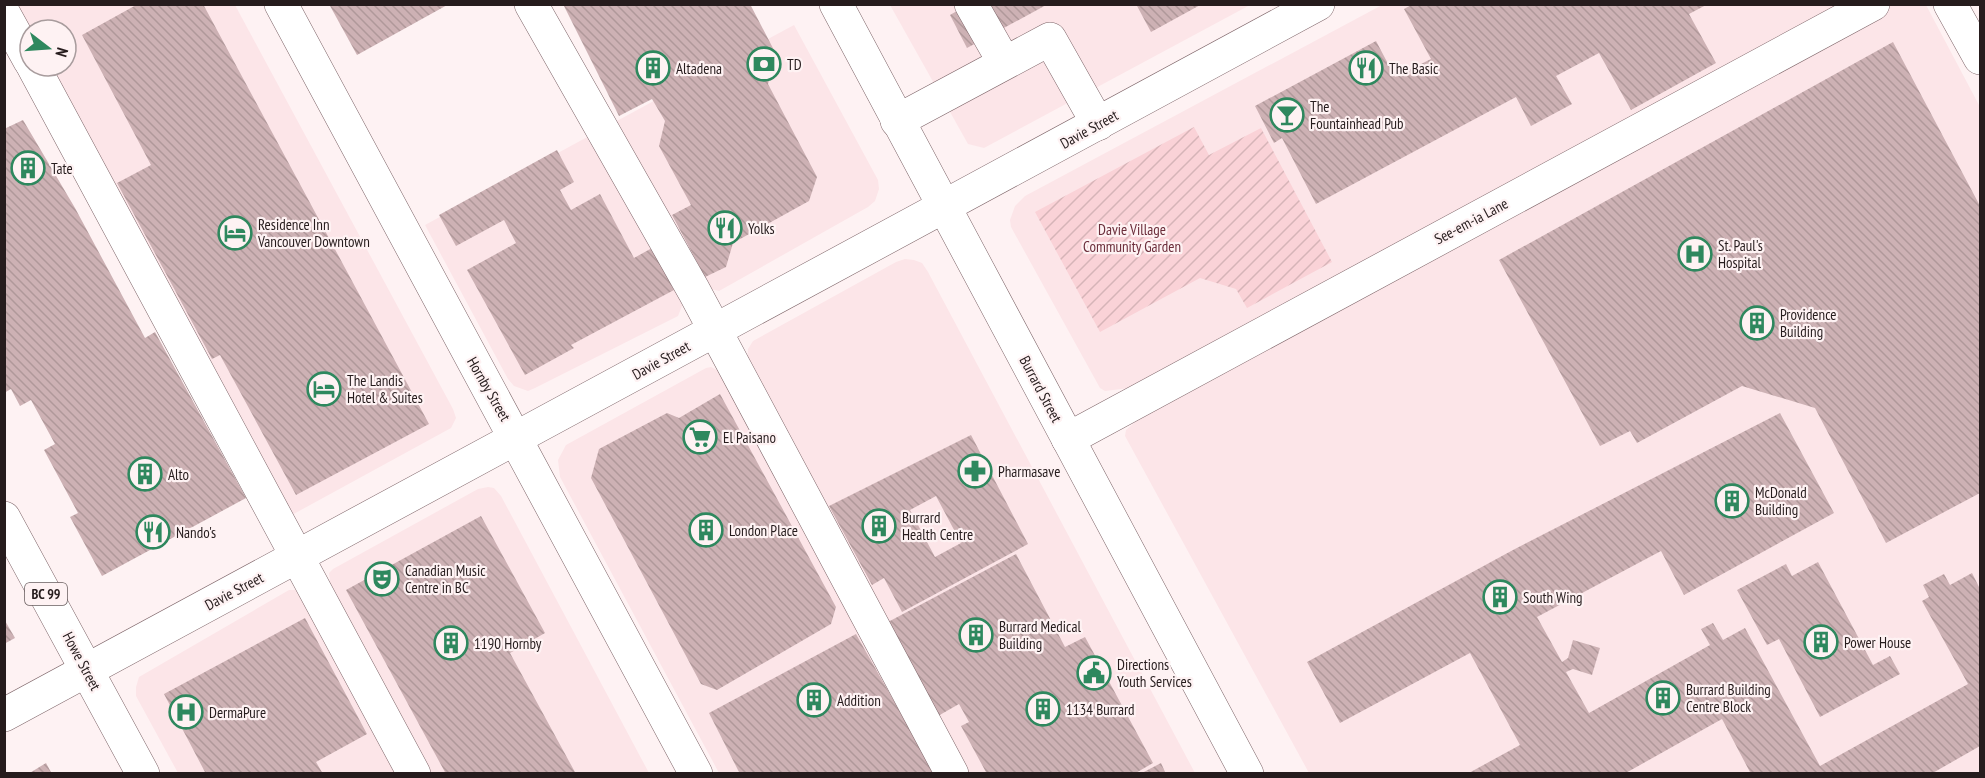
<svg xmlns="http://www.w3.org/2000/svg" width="1985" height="778" viewBox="0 0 1985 778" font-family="'PT Sans Narrow',sans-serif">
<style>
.built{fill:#fce5e8}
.garden{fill:url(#garden-furrows)}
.building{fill:url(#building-back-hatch);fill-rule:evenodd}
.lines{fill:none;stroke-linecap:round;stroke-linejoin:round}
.minor-casing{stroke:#7e6569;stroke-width:34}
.major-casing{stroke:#7e6569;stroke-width:34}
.highway-casing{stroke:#7e6569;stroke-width:34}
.minor{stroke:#fff;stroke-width:33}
.major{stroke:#fff;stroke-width:33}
.highway{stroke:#fff;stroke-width:33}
.labels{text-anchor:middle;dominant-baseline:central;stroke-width:4.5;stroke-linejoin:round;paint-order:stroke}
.shield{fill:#fef2f3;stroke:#675c5d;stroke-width:1.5}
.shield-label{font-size:14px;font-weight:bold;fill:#261c1d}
.poi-label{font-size:15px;fill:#261c1d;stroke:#fef2f3;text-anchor:start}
.street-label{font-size:15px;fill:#261c1d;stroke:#fef2f3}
.park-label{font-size:15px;fill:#6c2e3b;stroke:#fef2f3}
</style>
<defs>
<pattern id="garden-furrows" width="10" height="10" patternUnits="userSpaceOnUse" patternTransform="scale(1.5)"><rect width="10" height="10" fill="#fad2d7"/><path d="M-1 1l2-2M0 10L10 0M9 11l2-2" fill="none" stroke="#d6b4b8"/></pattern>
<pattern id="building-back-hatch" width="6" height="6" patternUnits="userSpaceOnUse" patternTransform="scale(1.5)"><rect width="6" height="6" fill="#cdb1b4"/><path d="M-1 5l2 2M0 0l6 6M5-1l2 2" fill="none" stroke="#b0989a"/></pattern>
</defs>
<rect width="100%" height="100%" fill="#fef2f3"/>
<g class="built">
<path d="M4 5H235L453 409 456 418 451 428 279 522 33 66H66V30H30Z"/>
<path d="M890 5H1250L984 148 968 144Z"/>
<path d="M1382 5H1926L1980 107V773H1309L1125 436 1126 430 1142 416 1129 388 1105 391 1100 388 1011 227 1010 220 1015 206 1025 196Z"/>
<path d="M794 25 878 180 879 189 875 201 868 207 719 291 711 289 680 294 682 306 678 316 535 388 528 391 514 386 508 379 425 225Z"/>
<path d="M905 259 914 260 922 263 928 272 1195 773H719L560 477 558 460 566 445 706 368 711 367 721 372 747 363 748 349 753 341 896 262Z"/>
<path d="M488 487 494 488 501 496 649 773H178L136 696V687L139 677 289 590H296L309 600 331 589 329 573 333 569 478 489Z"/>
</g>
<path class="garden" d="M1194 127 1209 155 1261 128 1332 262 1247 308 1236 289 1200 278 1100 332 1035 212Z"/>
<g class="building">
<path d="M138 4H203L429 424 296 495 220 355 212 359 117 183 151 165 82 35Z"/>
<path d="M329 4H449L357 55Z"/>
<path d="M563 4H750L776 54 768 84 817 177 809 201 733 243 726 267 705 277 672 215 691 205 659 146 665 121 652 99 619 116Z"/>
<path d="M969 4H1048L967 48 950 15Z"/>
<path d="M1136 4H1202L1151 32Z"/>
<path d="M1413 4H1708L1689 14 1716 63 1631 110 1599 53 1556 76 1572 104 1531 126 1516 97 1316 204 1282 138 1274 143 1255 106 1376 41 1395 77 1431 59 1404 9Z"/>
<path d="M1893 42 1980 206V493L1886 543 1815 408 1742 386 1637 443 1630 431 1600 446 1499 260Z"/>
<path d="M23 120 75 208 145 338 155 332 246 498 102 576 70 517 78 513 44 450 55 444 31 400 20 406 11 389 4 393V129Z"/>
<path d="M557 150 574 182 560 190 571 210 600 194 634 258 652 248 674 290 571 345 574 348 525 375 467 270 516 243 504 220 456 246 439 215Z"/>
<path d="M720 394 836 607 831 624 717 690 701 684 591 478 599 449 667 413 679 418Z"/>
<path d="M1780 413 1834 513 1684 595 1661 551 1537 617 1562 662 1568 658 1573 640 1600 648 1592 675 1573 669 1566 672 1589 713 1710 645 1701 629 1713 623 1723 640 1745 628 1820 766 1968 684 1922 601 1929 597 1923 585 1944 574 1950 585 1972 573 1980 589V746L1931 774H1751L1722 719 1624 774H1467L1520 745 1470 653 1340 723 1307 662 1513 550Z"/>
<path d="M971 435 1028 544 902 612 884 578 872 585 829 506ZM936 496 961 543 935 557 910 510Z"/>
<path d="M481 516 545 633 510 653 576 774H446L346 590Z"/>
<path d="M1016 554 1065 647 1085 637 1153 763 1134 774H987L961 726 969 722 959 704 938 716 888 622Z"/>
<path d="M1818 562 1873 665 1890 656 1900 674 1820 717 1779 639 1767 645 1737 590 1786 564 1792 576Z"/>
<path d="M305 618 367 734 316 762 323 774H206L164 694Z"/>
<path d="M4 619 15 638 4 644Z"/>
<path d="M856 634 935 774H740L709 713Z"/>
<path d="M46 763 52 774H28Z"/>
<path d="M1161 763 1166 774H1140Z"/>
</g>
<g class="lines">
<g class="minor-casing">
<g id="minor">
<path d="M281 4 696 774"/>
<path d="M531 4 694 291 952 774"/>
<path d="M971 4 1004 62"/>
<path d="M4 14 30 61"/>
<path d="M33 66 414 774"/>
<path d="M897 121 1050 39 1098 124"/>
<path d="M1068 439 1873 4"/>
</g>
</g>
<g class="major-casing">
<g id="major">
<path d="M836 4 1247 774"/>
<path d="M1950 4 1980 58"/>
<path d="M4 715 1318 4"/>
</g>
</g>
<g class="highway-casing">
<path id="highway" d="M4 518 143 774"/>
</g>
<use href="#minor" class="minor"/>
<use href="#major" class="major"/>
<use href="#highway" class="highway"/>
</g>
<defs>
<g id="bank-ring" transform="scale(1.725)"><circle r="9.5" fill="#fef2f3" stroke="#2e885e" stroke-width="1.5"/><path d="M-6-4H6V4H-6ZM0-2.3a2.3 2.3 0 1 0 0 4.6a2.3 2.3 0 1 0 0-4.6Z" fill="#2e885e"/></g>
<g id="building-ring" transform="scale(1.725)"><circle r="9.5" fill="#fef2f3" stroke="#2e885e" stroke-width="1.5"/><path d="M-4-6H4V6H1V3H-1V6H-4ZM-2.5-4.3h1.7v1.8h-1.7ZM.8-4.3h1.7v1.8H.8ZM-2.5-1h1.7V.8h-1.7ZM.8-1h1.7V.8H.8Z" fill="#2e885e"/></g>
<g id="restaurant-ring" transform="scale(1.725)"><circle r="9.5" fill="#fef2f3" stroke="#2e885e" stroke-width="1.5"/><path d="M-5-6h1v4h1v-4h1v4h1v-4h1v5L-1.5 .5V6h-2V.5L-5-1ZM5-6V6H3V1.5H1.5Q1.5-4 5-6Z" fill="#2e885e"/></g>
<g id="bar-ring" transform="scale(1.725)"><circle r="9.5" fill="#fef2f3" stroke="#2e885e" stroke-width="1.5"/><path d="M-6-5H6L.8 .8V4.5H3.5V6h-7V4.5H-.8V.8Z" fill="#2e885e"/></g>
<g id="hotel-ring" transform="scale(1.725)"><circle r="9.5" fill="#fef2f3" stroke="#2e885e" stroke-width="1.5"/><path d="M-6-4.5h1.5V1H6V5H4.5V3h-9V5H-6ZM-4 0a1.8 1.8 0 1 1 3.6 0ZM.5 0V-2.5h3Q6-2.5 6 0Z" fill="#2e885e"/></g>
<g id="hospital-ring" transform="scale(1.725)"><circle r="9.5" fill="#fef2f3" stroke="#2e885e" stroke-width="1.5"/><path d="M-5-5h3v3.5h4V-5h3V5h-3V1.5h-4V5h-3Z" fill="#2e885e"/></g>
<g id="supermarket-ring" transform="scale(1.725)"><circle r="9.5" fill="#fef2f3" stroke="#2e885e" stroke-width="1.5"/><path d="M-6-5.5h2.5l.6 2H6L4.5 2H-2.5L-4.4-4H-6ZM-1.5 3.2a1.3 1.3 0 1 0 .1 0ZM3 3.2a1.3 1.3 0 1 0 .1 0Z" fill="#2e885e"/></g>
<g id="pharmacy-ring" transform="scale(1.725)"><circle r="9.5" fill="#fef2f3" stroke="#2e885e" stroke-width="1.5"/><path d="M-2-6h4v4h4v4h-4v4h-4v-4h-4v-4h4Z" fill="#2e885e"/></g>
<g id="theatre-ring" transform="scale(1.725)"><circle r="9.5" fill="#fef2f3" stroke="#2e885e" stroke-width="1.5"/><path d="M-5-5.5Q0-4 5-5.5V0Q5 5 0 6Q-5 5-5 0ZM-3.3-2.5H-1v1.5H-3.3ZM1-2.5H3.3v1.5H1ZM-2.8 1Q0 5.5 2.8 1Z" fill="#2e885e"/></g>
<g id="civic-ring" transform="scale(1.725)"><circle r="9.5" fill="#fef2f3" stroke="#2e885e" stroke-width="1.5"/><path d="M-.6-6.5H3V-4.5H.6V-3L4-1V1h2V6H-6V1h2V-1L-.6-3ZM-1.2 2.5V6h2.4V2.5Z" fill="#2e885e"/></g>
</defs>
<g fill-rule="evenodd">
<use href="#bank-ring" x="764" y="64"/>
<use href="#building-ring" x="653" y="68"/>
<use href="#restaurant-ring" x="1366" y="68"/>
<use href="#bar-ring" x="1287" y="115"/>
<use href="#building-ring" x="28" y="168"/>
<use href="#restaurant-ring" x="725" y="228"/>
<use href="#hotel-ring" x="235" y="233"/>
<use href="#hospital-ring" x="1695" y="254"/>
<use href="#building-ring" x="1757" y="323"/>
<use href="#hotel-ring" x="324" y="389"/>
<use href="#supermarket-ring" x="700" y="437"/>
<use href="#pharmacy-ring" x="975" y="471"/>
<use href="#building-ring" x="145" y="474"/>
<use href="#building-ring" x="1732" y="501"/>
<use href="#building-ring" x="879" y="526"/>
<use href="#building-ring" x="706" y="530"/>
<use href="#restaurant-ring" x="153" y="532"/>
<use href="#theatre-ring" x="382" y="579"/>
<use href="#building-ring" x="1500" y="597"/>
<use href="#building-ring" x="976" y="635"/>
<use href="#building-ring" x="1821" y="642"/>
<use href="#building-ring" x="451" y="643"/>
<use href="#civic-ring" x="1094" y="673"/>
<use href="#building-ring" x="1663" y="698"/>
<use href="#building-ring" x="814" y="700"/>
<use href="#building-ring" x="1043" y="709"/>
<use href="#hospital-ring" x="186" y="712"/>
</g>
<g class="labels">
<rect class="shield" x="25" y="583" width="42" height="22" rx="4.5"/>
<g class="shield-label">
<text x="46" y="594">BC 99</text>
</g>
<g class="poi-label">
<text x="787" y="64">TD</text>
<text x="676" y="68">Altadena</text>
<text x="1389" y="68">The Basic</text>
<text x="1310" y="106">The<tspan x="1310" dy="17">Fountainhead Pub</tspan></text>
<text x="51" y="168">Tate</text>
<text x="258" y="224">Residence Inn<tspan x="258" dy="17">Vancouver Downtown</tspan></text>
<text x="748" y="228">Yolks</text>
<text x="1718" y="245">St. Paul's<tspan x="1718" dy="17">Hospital</tspan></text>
<text x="1780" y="314">Providence<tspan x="1780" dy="17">Building</tspan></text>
<text x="347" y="380">The Landis<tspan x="347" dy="17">Hotel &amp; Suites</tspan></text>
<text x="723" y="437">El Paisano</text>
<text x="998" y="471">Pharmasave</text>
<text x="168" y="474">Alto</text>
<text x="1755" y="492">McDonald<tspan x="1755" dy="17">Building</tspan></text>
<text x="902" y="517">Burrard<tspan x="902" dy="17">Health Centre</tspan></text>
<text x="729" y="530">London Place</text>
<text x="176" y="532">Nando's</text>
<text x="405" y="570">Canadian Music<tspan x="405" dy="17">Centre in BC</tspan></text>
<text x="1523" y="597">South Wing</text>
<text x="999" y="626">Burrard Medical<tspan x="999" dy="17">Building</tspan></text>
<text x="1844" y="642">Power House</text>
<text x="474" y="643">1190 Hornby</text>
<text x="1117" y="664">Directions<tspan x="1117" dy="17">Youth Services</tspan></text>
<text x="1686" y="689">Burrard Building<tspan x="1686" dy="17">Centre Block</tspan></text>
<text x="837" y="700">Addition</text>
<text x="1066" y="709">1134 Burrard</text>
<text x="209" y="712">DermaPure</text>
</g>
<g class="street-label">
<text transform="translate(1089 129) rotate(-29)">Davie Street</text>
<text transform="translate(1471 221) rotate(-28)">See-em-ia Lane</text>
<text transform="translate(661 360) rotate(-29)">Davie Street</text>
<text transform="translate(489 389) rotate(60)">Hornby Street</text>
<text transform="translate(1041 389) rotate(62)">Burrard Street</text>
<text transform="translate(234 591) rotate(-28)">Davie Street</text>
<text transform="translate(82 661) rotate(62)">Howe Street</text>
</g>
<g class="park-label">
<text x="1132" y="229">Davie Village<tspan x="1132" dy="17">Community Garden</tspan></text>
</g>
</g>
<rect width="1985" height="778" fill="none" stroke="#261c1d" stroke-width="12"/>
<g transform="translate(48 48) rotate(107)"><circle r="28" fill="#fef2f3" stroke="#a89c9d" stroke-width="1.5"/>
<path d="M0-4.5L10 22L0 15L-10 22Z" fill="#2e885e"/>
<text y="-9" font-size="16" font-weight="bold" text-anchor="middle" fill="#261c1d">N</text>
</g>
</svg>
